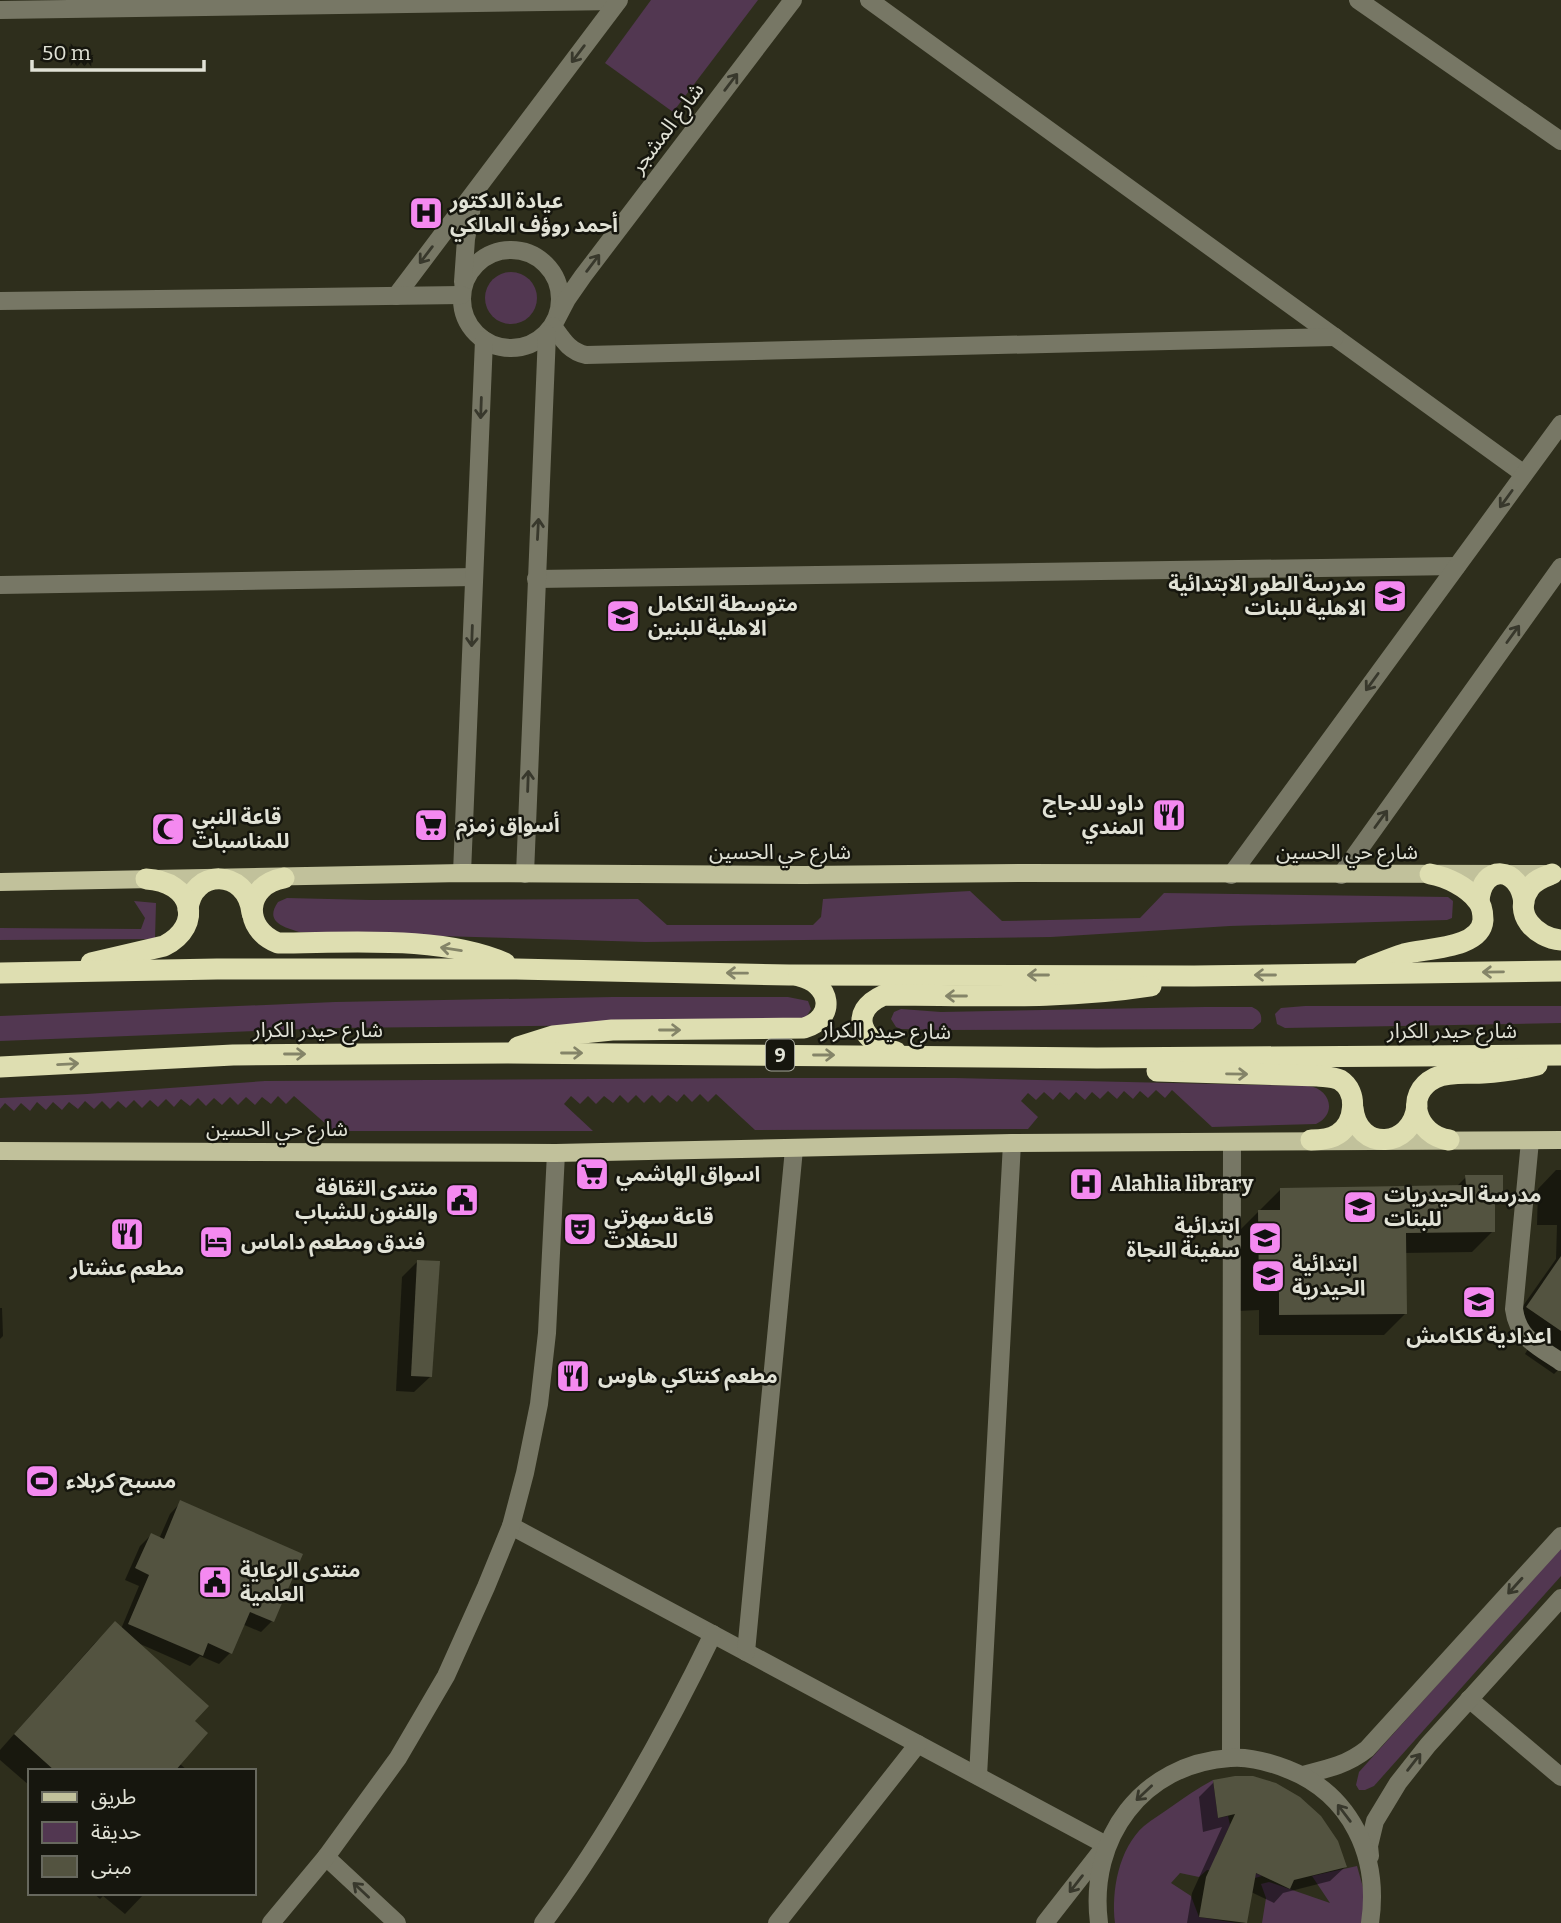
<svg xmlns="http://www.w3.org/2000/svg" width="1561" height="1923" viewBox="0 0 1561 1923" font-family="Bitter,'Noto Sans Arabic',serif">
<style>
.green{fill:#523751}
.shadow{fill:#0007}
.building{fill:#535340}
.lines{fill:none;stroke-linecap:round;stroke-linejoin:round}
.minor{stroke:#777765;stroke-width:18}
.major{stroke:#c1c19b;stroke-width:18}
.highway{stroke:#dedeb1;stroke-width:21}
.oneway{stroke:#38382c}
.oneway2{stroke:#848468}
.labels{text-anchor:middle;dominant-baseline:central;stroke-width:5;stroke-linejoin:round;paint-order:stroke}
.shield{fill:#16160e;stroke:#a4a59a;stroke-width:2}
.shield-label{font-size:19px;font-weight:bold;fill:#e1e2d6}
.street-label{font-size:21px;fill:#e1e2d6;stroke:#16160e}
.poi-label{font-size:21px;font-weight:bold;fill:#e1e2d6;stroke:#16160e;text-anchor:start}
</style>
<rect width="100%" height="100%" fill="#2e2e1c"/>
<g class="green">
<path d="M651 0H758L673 112 605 63Z"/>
<circle cx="511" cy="298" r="26"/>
<path d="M970 891 1002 921 1140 918 1164 893 1448 897 1453 901 1452 918 1447 920 1230 926 1051 937 646 942 299 932C284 927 264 922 278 902L287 898 370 900 638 899 667 925H813L821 917 823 899Z"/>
<path d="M134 901 156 903 155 939 0 940V928L141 929 145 918Z"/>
<path d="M613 997H788L808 1001 811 1009 805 1019 624 1025 332 1028 0 1041V1016L335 1002Z"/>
<path d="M1305 1006H1561V1023L1285 1028 1277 1024 1275 1014 1281 1008Z"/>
<path d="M1204 1007H1252C1260 1011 1262 1014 1261 1022L1253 1029 941 1030 901 1029 896 1027 891 1019 894 1012 901 1009 941 1012Z"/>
<path d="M769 1078H955L1308 1086C1330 1088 1338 1114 1316 1124L1212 1127 1172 1090 1165 1098 1156 1090 1148 1098 1140 1091 1133 1099 1124 1091 1117 1099 1108 1091 1100 1099 1092 1092 1085 1100 1076 1092 1069 1100 1060 1092 1053 1100 1044 1092 1036 1100 1028 1093 1021 1101 1038 1117 1028 1129 755 1130 716 1094 708 1102 700 1094 692 1102 684 1094 677 1102 668 1095 660 1103 652 1095 644 1103 636 1095 628 1103 620 1095 613 1103 604 1096 596 1104 588 1096 580 1104 571 1096 564 1104 593 1131H334L294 1096 286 1104 278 1096 271 1104 262 1097 255 1105 246 1097 238 1105 230 1097 222 1105 214 1098 206 1106 198 1098 190 1106 181 1099 174 1107 166 1099 158 1107 150 1100 142 1108 134 1100 126 1108 118 1101 110 1109 102 1101 94 1109 85 1101 78 1109 69 1102 62 1110 53 1102 46 1110 37 1102 30 1111 21 1103 14 1111 5 1103 0 1109V1098L87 1094 265 1081Z"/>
<path d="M1561 1547V1576L1374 1786 1365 1790H1359L1356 1785 1359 1772Z"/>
<path d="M1213 1780 1218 1818 1228 1816 1230 1825 1216 1855 1262 1876 1255 1878 1207 1870 1199 1877 1180 1873 1171 1883 1191 1896 1199 1917 1236 1923H1115C1111 1891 1119 1848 1144 1826 1152 1819 1163 1813 1171 1807 1185 1797 1198 1788 1213 1780Z"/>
<path d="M1357 1866 1364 1891 1365 1923H1262L1266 1898 1261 1884 1269 1882 1330 1903 1312 1876Z"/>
</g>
<g class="shadow">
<path d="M1556 1170H1561V1367L1554 1374 1525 1354 1532 1342 1509 1326 1556 1259 1557 1225H1537L1538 1189Z"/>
<path d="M1466 1177 1501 1195 1493 1203V1231L1472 1252 1404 1253 1405 1314 1384 1335H1259V1310L1238 1311 1237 1233 1280 1190 1456 1187Z"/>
<path d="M418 1261 430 1377 414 1392 396 1391 402 1277Z"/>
<path d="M0 1308H2L3 1336 0 1339Z"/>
<path d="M181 1502 301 1555 272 1621 261 1632 242 1624 230 1653 219 1664 200 1656 190 1666 138 1643 192 1722 179 1763 188 1771H30V1786L0 1760V1750L94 1644 115 1624 121 1629 139 1586 125 1580 140 1546 151 1535 159 1539 170 1514Z"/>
<path d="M1214 1782 1345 1867 1330 1881 1283 1893 1274 1903 1251 1892 1245 1923H1187L1192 1893 1222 1827 1203 1832 1199 1797Z"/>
<path d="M93 1893H145L125 1914 103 1896 100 1899Z"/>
</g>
<g class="building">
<path d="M1465 1175H1503V1196H1495V1232L1406 1233 1407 1314 1279 1315V1290H1259L1258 1210H1280V1188L1466 1185Z"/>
<path d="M1561 1256V1331L1526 1307Z"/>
<path d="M417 1260 440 1261 432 1377 411 1376Z"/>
<path d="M180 1500 303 1554 274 1622 250 1612 232 1654 208 1643 203 1656 128 1624 149 1575 135 1568 151 1533 164 1539Z"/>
<path d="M115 1621 209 1706 195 1721 208 1733 175 1771H55L14 1734Z"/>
<path d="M1235 1776H1253L1276 1783 1300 1797 1321 1816 1338 1841 1347 1867 1294 1880 1290 1889 1256 1873 1247 1923 1199 1917 1206 1877 1235 1814 1218 1818 1213 1780Z"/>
</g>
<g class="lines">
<g class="minor">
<path d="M869 0 1524 474"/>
<path d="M1358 0 1561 141"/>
<path d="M0 10 618 1"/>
<circle cx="511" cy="299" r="49"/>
<path d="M463 282 466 239 474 196"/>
<path d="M396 296 619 0"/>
<path d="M0 301 462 295"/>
<path d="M556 320 567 299 583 276 793 0"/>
<path d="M553 326C563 340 569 351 586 355L1335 337"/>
<path d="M536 579 1457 566"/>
<path d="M0 585 474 577"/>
<path d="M462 873 484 340"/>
<path d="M525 874 547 334"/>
<path d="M1231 875 1561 424"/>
<path d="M1341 875 1561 567"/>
<path d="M1530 1141 1514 1309C1518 1339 1538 1346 1561 1362"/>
<path d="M511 1526 1106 1845 1045 1923"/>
<path d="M746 1652 794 1149"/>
<path d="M1469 1699 1561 1777"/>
<path d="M1231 1757 1232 1144"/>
<path d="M1302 1775C1327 1769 1347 1765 1367 1749L1561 1536"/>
<path d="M978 1776 1012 1143"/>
<path d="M1370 1856 1369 1846 1375 1821 1398 1783 1428 1745 1561 1598"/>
<path d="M326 1857 397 1923"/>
<path d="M271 1923 326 1857 398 1758 446 1676 486 1587 511 1526 525 1473 539 1404 547 1333 556 1153"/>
<path d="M543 1923C610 1833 664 1735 713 1634"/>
<path d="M777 1923 918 1744"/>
<path d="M1099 1923C1088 1838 1142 1764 1230 1758 1249 1756 1269 1762 1287 1769 1351 1794 1380 1856 1370 1923"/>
</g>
<g class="major">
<path d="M0 882 462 873 804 875 1024 873 1550 874"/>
<path d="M0 1151 556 1153 1012 1143 1561 1140"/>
</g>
<g class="highway">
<path d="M1552 874C1544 877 1534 880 1529 889 1512 914 1536 938 1561 940"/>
<path d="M284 878C244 885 242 929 278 943 347 943 442 935 505 963"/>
<path d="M1479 901C1482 863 1520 866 1524 903"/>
<path d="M188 910C191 869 247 867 252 913"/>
<path d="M91 963 164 946C205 925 192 881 146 879"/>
<path d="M1364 969C1377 964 1391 958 1404 954 1426 948 1481 949 1483 920 1483 913 1482 905 1477 900 1467 887 1447 877 1430 874"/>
<path d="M0 973 217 969H516L789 975 1194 976 1561 971"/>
<path d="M518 1047 553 1036 612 1030 804 1028C837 1018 831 983 799 976"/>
<path d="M896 1052C862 1043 846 1012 884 995 974 995 1062 1000 1151 986"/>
<path d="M0 1067 233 1055 507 1053 1097 1058 1561 1055"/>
<path d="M1157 1071 1318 1076C1325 1077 1334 1077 1340 1080 1359 1092 1355 1123 1338 1134 1331 1139 1320 1140 1311 1140"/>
<path d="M1353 1108C1357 1152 1413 1149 1417 1105"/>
<path d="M1449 1140C1416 1135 1403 1094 1435 1078 1449 1071 1468 1074 1483 1073 1502 1072 1520 1069 1537 1065"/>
</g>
</g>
<defs><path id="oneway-shaft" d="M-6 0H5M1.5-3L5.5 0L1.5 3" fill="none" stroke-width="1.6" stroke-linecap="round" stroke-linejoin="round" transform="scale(1.75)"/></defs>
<g class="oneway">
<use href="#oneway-shaft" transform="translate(578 54) rotate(127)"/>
<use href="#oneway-shaft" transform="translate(731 82) rotate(-53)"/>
<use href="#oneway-shaft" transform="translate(426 255) rotate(127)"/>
<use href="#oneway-shaft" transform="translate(593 263) rotate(-53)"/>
<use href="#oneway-shaft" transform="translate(481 408) rotate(92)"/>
<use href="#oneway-shaft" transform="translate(1506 499) rotate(126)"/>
<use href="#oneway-shaft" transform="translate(538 529) rotate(-87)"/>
<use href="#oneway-shaft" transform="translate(1513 634) rotate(-54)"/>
<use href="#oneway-shaft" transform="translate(472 636) rotate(92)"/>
<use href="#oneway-shaft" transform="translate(1372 682) rotate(126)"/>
<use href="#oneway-shaft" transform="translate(528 781) rotate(-88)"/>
<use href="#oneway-shaft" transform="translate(1381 819) rotate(-54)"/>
<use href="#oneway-shaft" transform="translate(1515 1586) rotate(132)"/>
<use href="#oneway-shaft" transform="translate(1414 1762) rotate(-52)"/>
<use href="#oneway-shaft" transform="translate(1144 1793) rotate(137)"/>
<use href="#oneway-shaft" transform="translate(1344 1813) rotate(-127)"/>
<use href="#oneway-shaft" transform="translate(1076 1884) rotate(128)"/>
<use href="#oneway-shaft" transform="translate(361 1890) rotate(-137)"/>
</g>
<g class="oneway2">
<use href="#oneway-shaft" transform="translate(451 949) rotate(-171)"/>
<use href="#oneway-shaft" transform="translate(1493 972) rotate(179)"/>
<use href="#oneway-shaft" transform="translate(737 973) rotate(-179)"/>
<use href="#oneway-shaft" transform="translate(1038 975) rotate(-180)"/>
<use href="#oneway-shaft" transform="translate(1265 975) rotate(180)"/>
<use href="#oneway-shaft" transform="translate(956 996) rotate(-180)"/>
<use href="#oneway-shaft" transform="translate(670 1030)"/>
<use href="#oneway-shaft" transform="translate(572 1053)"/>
<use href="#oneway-shaft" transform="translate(295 1054)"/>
<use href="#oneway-shaft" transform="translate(824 1055)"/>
<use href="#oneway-shaft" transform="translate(68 1064) rotate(-3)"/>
<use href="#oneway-shaft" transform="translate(1237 1074) rotate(1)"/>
</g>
<defs>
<g id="hospital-square" transform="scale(1.75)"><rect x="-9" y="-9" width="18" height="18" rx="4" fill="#f489f0" stroke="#16160e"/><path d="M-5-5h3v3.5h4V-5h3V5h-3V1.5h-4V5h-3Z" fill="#111"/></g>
<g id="school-square" transform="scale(1.75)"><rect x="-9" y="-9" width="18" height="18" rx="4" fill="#f489f0" stroke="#16160e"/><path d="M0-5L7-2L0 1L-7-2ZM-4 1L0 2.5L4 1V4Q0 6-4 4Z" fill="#111"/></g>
<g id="restaurant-square" transform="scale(1.75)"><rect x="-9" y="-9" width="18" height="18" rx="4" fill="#f489f0" stroke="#16160e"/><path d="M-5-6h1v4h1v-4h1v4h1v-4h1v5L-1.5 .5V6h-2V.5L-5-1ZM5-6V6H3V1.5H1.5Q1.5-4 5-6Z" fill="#111"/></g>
<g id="supermarket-square" transform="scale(1.75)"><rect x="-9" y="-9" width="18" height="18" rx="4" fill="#f489f0" stroke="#16160e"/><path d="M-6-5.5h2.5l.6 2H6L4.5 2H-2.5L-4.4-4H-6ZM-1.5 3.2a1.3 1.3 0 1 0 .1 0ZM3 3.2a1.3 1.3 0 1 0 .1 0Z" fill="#111"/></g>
<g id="mosque-square" transform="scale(1.75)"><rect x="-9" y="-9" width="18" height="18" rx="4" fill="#f489f0" stroke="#16160e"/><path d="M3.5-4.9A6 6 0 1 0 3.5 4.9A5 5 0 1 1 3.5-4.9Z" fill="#111"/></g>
<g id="civic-square" transform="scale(1.75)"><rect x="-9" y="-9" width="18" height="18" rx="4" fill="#f489f0" stroke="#16160e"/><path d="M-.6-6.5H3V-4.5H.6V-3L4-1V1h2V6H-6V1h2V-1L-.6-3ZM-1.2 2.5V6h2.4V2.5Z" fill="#111"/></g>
<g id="theatre-square" transform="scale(1.75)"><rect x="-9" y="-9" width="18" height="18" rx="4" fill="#f489f0" stroke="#16160e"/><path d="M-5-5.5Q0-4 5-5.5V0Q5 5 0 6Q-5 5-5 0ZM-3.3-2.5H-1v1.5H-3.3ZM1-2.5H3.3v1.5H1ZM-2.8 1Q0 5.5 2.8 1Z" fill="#111"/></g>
<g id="hotel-square" transform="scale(1.75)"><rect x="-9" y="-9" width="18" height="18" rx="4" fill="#f489f0" stroke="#16160e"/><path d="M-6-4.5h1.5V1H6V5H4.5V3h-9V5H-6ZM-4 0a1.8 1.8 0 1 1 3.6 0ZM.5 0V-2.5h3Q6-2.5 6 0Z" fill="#111"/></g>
<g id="stadium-square" transform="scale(1.75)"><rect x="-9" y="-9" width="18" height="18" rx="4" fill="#f489f0" stroke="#16160e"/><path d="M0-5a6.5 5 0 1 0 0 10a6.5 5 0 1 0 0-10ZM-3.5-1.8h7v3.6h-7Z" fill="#111"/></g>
</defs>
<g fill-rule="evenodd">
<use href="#hospital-square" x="426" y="213"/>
<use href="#school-square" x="1390" y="596"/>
<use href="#school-square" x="623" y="616"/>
<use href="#restaurant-square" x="1169" y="815"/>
<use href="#supermarket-square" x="431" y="825"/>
<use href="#mosque-square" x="168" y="829"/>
<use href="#supermarket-square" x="592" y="1174"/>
<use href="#hospital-square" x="1086" y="1184"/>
<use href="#civic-square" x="462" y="1200"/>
<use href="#school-square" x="1360" y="1207"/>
<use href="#theatre-square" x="580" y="1229"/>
<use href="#restaurant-square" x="127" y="1234"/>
<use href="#school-square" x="1265" y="1238"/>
<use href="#hotel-square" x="216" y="1242"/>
<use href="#school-square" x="1268" y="1276"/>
<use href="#school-square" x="1479" y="1302"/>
<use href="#restaurant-square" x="573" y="1376"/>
<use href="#stadium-square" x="42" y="1481"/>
<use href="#civic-square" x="215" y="1582"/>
</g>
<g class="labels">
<rect class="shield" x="766" y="1039.5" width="28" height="31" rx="5"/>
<g class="shield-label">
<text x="780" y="1055">9</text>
</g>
<g class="street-label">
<text transform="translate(667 128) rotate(-53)">شارع المشجر</text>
<text x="780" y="852">شارع حي الحسين</text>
<text x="1347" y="852">شارع حي الحسين</text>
<text x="318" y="1030">شارع حيدر الكرار</text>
<text transform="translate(886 1031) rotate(1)">شارع حيدر الكرار</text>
<text x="1452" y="1031">شارع حيدر الكرار</text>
<text x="277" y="1129">شارع حي الحسين</text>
</g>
<g class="poi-label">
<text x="450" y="201">عيادة الدكتور<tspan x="450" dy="24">أحمد روؤف المالكي</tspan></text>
<text x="1366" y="584" text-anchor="end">مدرسة الطور الابتدائية<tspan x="1366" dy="24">الاهلية للبنات</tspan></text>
<text x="648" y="604">متوسطة التكامل<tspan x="648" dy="24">الاهلية للبنين</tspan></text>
<text x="1144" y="803" text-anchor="end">داود للدجاج<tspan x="1144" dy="24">المندي</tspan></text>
<text x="192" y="817">قاعة النبي<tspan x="192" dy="24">للمناسبات</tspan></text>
<text x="456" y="825">أسواق زمزم</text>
<text x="616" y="1174">اسواق الهاشمي</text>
<text x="1110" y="1184">Alahlia library</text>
<text x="438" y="1188" text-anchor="end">منتدى الثقافة<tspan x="438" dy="24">والفنون للشباب</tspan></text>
<text x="1384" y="1195">مدرسة الحيدريات<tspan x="1384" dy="24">للبنات</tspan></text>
<text x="604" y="1217">قاعة سهرتي<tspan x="604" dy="24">للحفلات</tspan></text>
<text x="1240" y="1226" text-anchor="end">ابتدائية<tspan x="1240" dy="24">سفينة النجاة</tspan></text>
<text x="241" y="1242">فندق ومطعم داماس</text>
<text x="1292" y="1264">ابتدائية<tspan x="1292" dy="24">الحيدرية</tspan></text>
<text x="127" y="1268" text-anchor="middle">مطعم عشتار</text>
<text x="1479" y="1336" text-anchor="middle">اعدادية كلكامش</text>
<text x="598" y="1376">مطعم كنتاكي هاوس</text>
<text x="66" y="1481">مسبح كربلاء</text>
<text x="240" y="1570">منتدى الرعاية<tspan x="240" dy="24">العلمية</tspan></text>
</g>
</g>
<rect x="28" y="1769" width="228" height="126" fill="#16160e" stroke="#67685e" stroke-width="2"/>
<rect x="42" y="1792" width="35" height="10" fill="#c1c19b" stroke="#67685e" stroke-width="2"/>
<text x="91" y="1804" font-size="21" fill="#e1e2d6">طريق</text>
<rect x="42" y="1822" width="35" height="21" fill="#523751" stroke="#67685e" stroke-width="2"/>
<text x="91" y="1839" font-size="21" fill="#e1e2d6">حديقة</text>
<rect x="42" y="1856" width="35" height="21" fill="#535340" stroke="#67685e" stroke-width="2"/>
<text x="91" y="1874" font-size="21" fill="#e1e2d6">مبنى</text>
<path d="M32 60v10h172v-10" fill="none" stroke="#e1e2d6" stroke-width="3.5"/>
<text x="42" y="60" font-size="21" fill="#e1e2d6" stroke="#16160e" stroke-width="5" paint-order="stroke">50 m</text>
</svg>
